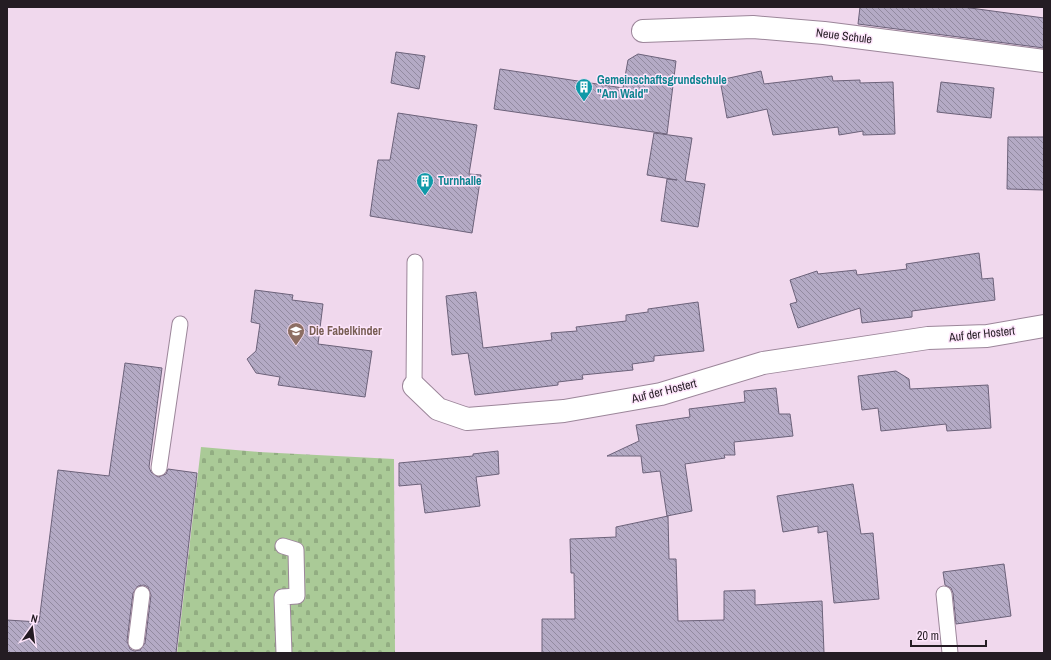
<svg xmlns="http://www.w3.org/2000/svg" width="1051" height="660" viewBox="0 0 1051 660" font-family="'Archivo Narrow',sans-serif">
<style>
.cemetery{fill:url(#cemetery-stones)}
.building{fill:url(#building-back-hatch);stroke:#6c627a;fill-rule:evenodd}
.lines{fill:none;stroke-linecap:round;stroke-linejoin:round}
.service-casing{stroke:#9c869a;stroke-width:17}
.minor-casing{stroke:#9c869a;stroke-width:24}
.service{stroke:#fff;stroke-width:15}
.minor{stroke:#fff;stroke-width:22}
.labels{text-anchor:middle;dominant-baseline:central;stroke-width:3;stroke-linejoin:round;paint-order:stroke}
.street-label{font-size:12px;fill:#241c23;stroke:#fde5fb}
.culture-label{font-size:12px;font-weight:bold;fill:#0d838f;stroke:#fde5fb;text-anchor:start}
.education-label{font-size:12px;font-weight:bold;fill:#785e54;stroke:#fde5fb;text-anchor:start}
</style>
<defs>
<pattern id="cemetery-stones" width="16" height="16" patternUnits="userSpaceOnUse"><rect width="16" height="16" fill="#aaca97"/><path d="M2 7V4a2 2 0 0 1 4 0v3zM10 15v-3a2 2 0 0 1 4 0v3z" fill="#92ad82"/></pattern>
<pattern id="building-back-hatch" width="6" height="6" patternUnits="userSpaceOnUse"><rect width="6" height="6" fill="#b4aac5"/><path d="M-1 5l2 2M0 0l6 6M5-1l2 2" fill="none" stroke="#928aa0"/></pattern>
</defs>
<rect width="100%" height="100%" fill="#f0d8ed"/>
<path class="cemetery" d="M201 447 259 452 394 459 395 653H177Z"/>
<g class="building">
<path d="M860 7H963L1044 18V48L858 24Z"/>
<path d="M396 52 425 56 419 89 391 83Z"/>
<path d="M638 54 676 61 667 134 494 109 500 69 623 88 628 60Z"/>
<path d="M761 71 764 84 832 76 833 81 860 80V83L893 82 895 134 863 135V131L839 135 838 127 773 135 767 109 727 118 720 80Z"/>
<path d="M941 82 994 88 991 118 937 112Z"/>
<path d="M398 113 477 125 469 174 481 175 472 233 370 216 378 160H390Z"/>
<path d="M654 133 692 138 685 181 705 184 698 227 661 221 667 179 677 180 647 175Z"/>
<path d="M1008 137H1044V190L1007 189Z"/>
<path d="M979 253 982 279 993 278 995 300 912 311V317L862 323 860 308 798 328 790 304 797 302 790 280 817 271 818 274 856 270 857 275 907 269 906 264Z"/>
<path d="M255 290 293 295 292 300 323 304 318 344 372 351 365 397 278 385 280 377 256 373 247 359 256 351 260 324 251 322Z"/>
<path d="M476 292 483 348 552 340 551 333 577 331 576 327 626 321V315L648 312V309L698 302 704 351 654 356V361L632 364 633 370 582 375 583 379 558 382V385L475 395 468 353 452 355 446 296Z"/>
<path d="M125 363 162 368 149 467 151 472 158 477 166 474 168 469 197 473 176 653H7V620L39 622 58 470 109 476ZM144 585 148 587 151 595 145 643 140 650 134 651 130 649 127 641 133 593 138 586Z"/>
<path d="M896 371 909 379 910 389 988 385 991 428 947 431 946 424 881 431 878 408 862 410 858 376Z"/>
<path d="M776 388 779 414H790L793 436 734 442 735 455H724L725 458 685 464 692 511 667 516 660 471 643 473 641 456H607L639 441 636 425 690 417 689 409 745 402 744 391Z"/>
<path d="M498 451 499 474 476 477 480 506 425 513 421 484 399 486V463L473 456V454Z"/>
<path d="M853 484 861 534 873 533 879 599 834 603 827 531 818 533V526L783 532 777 496Z"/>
<path d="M668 516 669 559H676L678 621 724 620V591L755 590V605L822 601 824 653H542V619H575L574 573H571L570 539 616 537V527Z"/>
<path d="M1004 564 1011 616 956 624 953 593 951 588 945 585 943 572Z"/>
</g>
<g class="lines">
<g class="service-casing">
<g id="service">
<path d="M414 386 415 262"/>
<path d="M159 468 180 324"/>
<path d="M283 546 296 550 297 596 282 597 284 653"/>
<path d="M944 594 950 653"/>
<path d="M136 642 142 594"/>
</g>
</g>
<g class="minor-casing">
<g id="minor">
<path d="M643 31 753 27 824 33 1044 61"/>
<path d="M414 386 438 409 467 419 564 411 661 394 763 363 928 338 987 336 1044 326"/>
</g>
</g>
<use href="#service" class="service"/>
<use href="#minor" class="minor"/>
</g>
<defs>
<g id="building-pin" transform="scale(0.9)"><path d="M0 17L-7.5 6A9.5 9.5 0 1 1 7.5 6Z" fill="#0f9aa8" stroke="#fde5fb"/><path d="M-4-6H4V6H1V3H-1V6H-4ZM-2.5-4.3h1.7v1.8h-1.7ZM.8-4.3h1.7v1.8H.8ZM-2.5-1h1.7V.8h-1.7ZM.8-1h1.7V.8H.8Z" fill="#fff"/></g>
<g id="school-pin" transform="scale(0.9)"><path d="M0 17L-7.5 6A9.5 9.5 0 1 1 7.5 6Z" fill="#8d6e63" stroke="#fde5fb"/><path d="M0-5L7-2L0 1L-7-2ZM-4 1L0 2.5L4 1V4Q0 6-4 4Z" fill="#fff"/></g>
</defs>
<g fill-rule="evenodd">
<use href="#building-pin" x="584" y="87"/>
<use href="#building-pin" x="425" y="181"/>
<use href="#school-pin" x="296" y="331"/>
</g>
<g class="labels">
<g class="street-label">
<text transform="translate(844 36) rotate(7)">Neue Schule</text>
<text transform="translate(982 334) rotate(-6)">Auf der Hostert</text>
<text transform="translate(664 391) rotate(-14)">Auf der Hostert</text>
</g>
<g class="culture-label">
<text x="597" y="80">Gemeinschaftsgrundschule<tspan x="597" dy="14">"Am Wald"</tspan></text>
<text x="438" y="181">Turnhalle</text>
</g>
<g class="education-label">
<text x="309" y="331">Die Fabelkinder</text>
</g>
</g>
<rect width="1051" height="660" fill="none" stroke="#241c23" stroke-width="16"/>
<g transform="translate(32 628) rotate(14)" stroke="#fde5fb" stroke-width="3" paint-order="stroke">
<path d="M0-3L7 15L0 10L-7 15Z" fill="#241c23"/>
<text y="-6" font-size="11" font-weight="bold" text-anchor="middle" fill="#241c23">N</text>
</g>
<path d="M911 640v6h75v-6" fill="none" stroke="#241c23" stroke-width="2"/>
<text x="917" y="640" font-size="12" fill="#241c23" stroke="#fde5fb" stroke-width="3" paint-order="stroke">20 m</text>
</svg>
